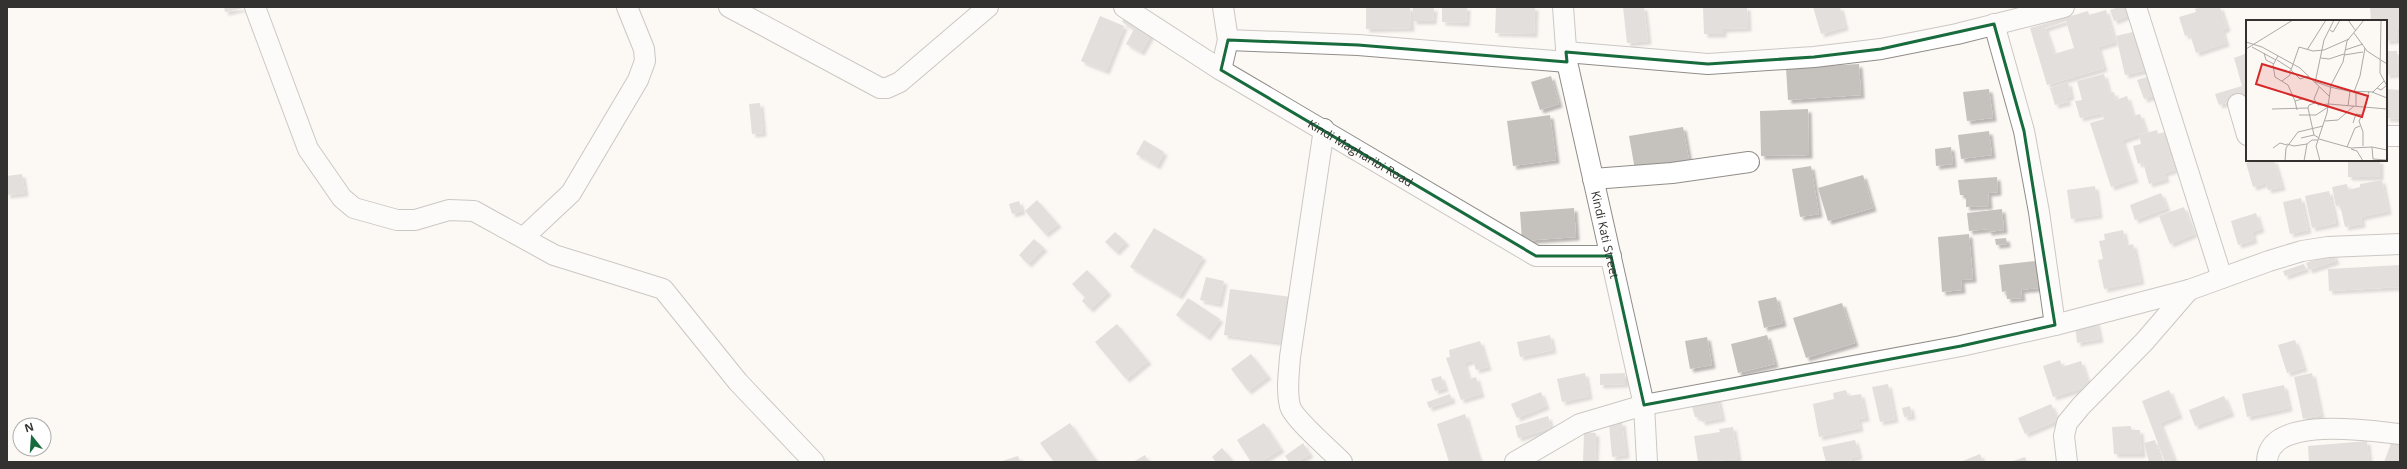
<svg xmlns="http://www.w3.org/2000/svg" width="2407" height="469" viewBox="0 0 2407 469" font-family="'Open Sans',sans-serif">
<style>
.building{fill:#c5c2be;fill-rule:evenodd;filter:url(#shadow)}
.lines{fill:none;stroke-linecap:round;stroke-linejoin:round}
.street-casing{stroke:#918d89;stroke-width:22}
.street{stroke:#fff;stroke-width:20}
.marked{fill:none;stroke:#176b3d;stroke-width:3;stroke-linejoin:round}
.labels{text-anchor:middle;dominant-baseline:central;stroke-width:3;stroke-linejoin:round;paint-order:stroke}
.street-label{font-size:12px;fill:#333230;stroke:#fff}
.inset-road{fill:none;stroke:#aca9a6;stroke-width:1}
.view{fill:#d62828;fill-opacity:0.15;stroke:#d62828;stroke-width:2}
.inset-edge{fill:none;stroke:#333230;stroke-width:2}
</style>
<defs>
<filter id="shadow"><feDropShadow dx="3.5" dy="3.5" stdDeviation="1" flood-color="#0004"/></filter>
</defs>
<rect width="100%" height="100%" fill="#fcf8f4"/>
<g class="building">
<path d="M224 7H243V8L225 12Z"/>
<path d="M1366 7H1410L1411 28 1366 29Z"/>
<path d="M1413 7 1434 8 1433 21H1413Z"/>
<path d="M1442 7H1467L1466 23 1442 22Z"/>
<path d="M1496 7H1535L1534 34 1495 33Z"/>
<path d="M1623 7H1644L1648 41 1627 43Z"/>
<path d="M1703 7H1747L1748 28 1723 29V34H1704Z"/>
<path d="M1813 7H1840L1845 27 1821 34Z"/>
<path d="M2118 7H2130L2132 14 2114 21 2110 10Z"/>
<path d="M2201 7H2220L2227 28 2222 30 2226 43 2196 53 2190 34 2185 36 2179 17 2196 12 2195 9Z"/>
<path d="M2370 7H2400V30H2396L2397 40 2386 41V21H2371Z"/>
<path d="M2106 10 2115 42 2098 47 2104 68 2047 85 2030 28 2088 11 2089 15ZM2066 21 2074 48 2054 54 2045 28Z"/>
<path d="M1100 16 1124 26 1106 71 1081 61Z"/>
<path d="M1125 16 1153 31 1141 52 1126 44 1134 29 1122 22Z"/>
<path d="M2137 31 2146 70 2125 75 2116 36Z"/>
<path d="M2386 51H2397L2398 74 2386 75Z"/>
<path d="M2245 54 2247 97 2219 105 2215 94 2242 86 2234 58Z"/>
<path d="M1859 64 1861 95 1788 100 1786 68Z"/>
<path d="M2104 74 2109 93 2114 92 2116 100 2127 96 2133 116 2140 114 2146 132 2122 140 2135 179 2111 187 2090 123 2104 119 2102 113 2080 118 2075 101 2082 100 2077 81Z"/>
<path d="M1551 76 1559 104 1540 110 1531 82Z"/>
<path d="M2147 77 2153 96 2144 99 2137 80Z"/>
<path d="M2068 82 2071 96 2066 98 2068 102 2055 105 2050 88Z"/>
<path d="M1989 89 1993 118 1967 121 1963 92Z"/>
<path d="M2386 89 2400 90 2399 119 2386 118Z"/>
<path d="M760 103 763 133 752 134 749 104Z"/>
<path d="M1808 109 1809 155 1761 156 1760 111Z"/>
<path d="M1550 115 1556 160 1513 166 1507 121Z"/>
<path d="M1683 127 1689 160 1635 170 1629 136Z"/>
<path d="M2157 130 2158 134 2169 131 2174 150 2169 152 2174 170 2164 173 2166 179 2149 184 2143 162 2138 164 2133 146 2141 144 2139 135Z"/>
<path d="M1989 131 1992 155 1961 159 1958 135Z"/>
<path d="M1144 140 1164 152 1157 166 1136 154Z"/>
<path d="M1951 147 1953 164 1936 166 1935 149Z"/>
<path d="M2256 160H2274L2282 187 2268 190 2266 183 2253 187 2246 163Z"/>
<rect x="2348" y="160" width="32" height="17"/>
<path d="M1811 166 1819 214 1800 217 1792 169Z"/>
<path d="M22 174 25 193 7 195V176Z"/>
<path d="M1863 175 1873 208 1828 221 1818 188Z"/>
<path d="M1997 177 1998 192 1988 193 1989 206 1966 207V195H1960L1958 180Z"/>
<path d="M2382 180 2388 211 2361 217 2362 224 2345 227 2340 205 2336 206 2332 187 2347 184 2348 190 2360 187V184Z"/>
<path d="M2095 186 2099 215 2071 219 2067 190Z"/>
<path d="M2329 191 2336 223 2312 228 2305 196Z"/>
<path d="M2161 193 2167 208 2135 220 2130 205Z"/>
<path d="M2301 198 2308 230 2290 234 2283 202Z"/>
<path d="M1037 200 1058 224 1045 234 1025 211Z"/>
<path d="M1019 201 1022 211 1012 214 1009 204Z"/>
<path d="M2184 207 2194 234 2170 244 2159 216Z"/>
<path d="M1574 208 1576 237 1522 241 1520 212Z"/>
<path d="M2002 209 2004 230 1988 232V229L1969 231 1967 213Z"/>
<path d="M2256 213 2261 229 2252 232 2254 240 2238 245 2231 221Z"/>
<path d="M1154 228 1203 257 1179 296 1130 267Z"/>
<path d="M2123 230 2126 246 2133 244 2141 281 2104 289 2098 260 2103 259 2099 241 2105 240 2104 234Z"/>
<path d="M1115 232 1126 242 1116 252 1105 242Z"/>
<path d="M1969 234 1973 279 1961 280 1962 290 1942 292 1938 237Z"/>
<path d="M2006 238 2007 244 1996 245 1995 239Z"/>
<path d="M1034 239 1044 248 1028 264 1019 255Z"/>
<path d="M2333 253 2336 261 2309 270 2306 263Z"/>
<path d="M2036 261 2038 288 2021 290 2022 298 2007 299 2006 291 2002 292 1999 265Z"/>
<path d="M2304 264 2306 269 2285 276 2283 271Z"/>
<path d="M2400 265V287L2329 291 2328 269Z"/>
<path d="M1087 270 1108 292 1090 309 1082 301 1085 297 1072 284Z"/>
<path d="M1206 277 1224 281 1219 304 1200 300Z"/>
<path d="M1230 289 1292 297 1286 343 1224 335Z"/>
<path d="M1776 297 1783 323 1764 328 1758 301Z"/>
<path d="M1188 298 1220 319 1207 337 1176 315Z"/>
<path d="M1842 303 1855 343 1806 358 1793 318Z"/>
<path d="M2096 321 2100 339 2077 343 2075 324Z"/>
<path d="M1117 324 1148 361 1126 379 1095 342Z"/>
<path d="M1550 335 1553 350 1520 357 1517 342Z"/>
<path d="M1767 335 1775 364 1738 373 1731 344Z"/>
<path d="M1707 337 1712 365 1690 369 1685 341Z"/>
<path d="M2295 340 2304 368 2287 373 2278 345Z"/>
<path d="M1480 341 1488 367 1476 370 1473 360 1464 363 1469 379 1476 377 1481 394 1461 400 1446 358 1450 357 1449 350Z"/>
<path d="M1251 354 1268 376 1248 391 1231 369Z"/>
<path d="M2060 360 2062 367 2081 361 2089 386 2053 397 2043 366Z"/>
<path d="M1585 373 1589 396 1562 402 1557 379Z"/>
<path d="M1625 373V384L1600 385V374Z"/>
<path d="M2312 373 2321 415 2303 419 2294 377Z"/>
<path d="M1441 376 1445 388 1435 391 1431 379Z"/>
<path d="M1888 384 1895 419 1880 422 1872 387Z"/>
<path d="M2284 385 2289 408 2247 417 2242 394Z"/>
<path d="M1715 386 1722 418 1702 422 1700 417H1695L1692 407 1703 404 1700 390Z"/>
<path d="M1846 390 1848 396 1861 394 1866 418 1858 419 1860 428 1819 437 1813 404 1834 399 1833 393Z"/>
<path d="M2169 390 2179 415 2160 423 2174 459 2165 462 2142 401Z"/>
<path d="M1541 392 1546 406 1517 418 1511 404Z"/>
<path d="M1450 394 1452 400 1429 408 1427 402Z"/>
<path d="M2224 396 2231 413 2195 426 2189 410Z"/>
<path d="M2051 404 2058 420 2025 434 2018 418Z"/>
<path d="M1910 406 1912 416 1904 417 1902 408Z"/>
<path d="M1465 414 1480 462H1449L1437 424Z"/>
<path d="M1548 416 1551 428 1518 438 1515 426Z"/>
<path d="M1622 422 1626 455 1612 457 1609 424Z"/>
<path d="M1070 423 1095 459 1091 462H1054L1040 443Z"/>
<path d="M1264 423 1281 449 1260 462H1251L1237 440Z"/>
<path d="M2131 426V430H2140L2142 454H2114L2112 427Z"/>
<path d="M1733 427 1738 459 1698 462 1694 436 1720 432 1719 429Z"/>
<path d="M1584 432 1596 433 1595 462H1583Z"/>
<path d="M2393 438 2400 440V462H2384Z"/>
<path d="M1855 440 1859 456 1851 458 1852 462H1826L1822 447Z"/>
<path d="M2155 440 2161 462H2149L2144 443Z"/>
<path d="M2367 441 2369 462H2309L2308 446Z"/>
<path d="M1303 443 1310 454 1297 462H1289L1285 456Z"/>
<path d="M1222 448 1234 462H1216L1212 457Z"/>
<path d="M1980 454 1983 462H1960Z"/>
<path d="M1145 455 1149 462H1133Z"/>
<path d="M1018 456 1020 462H999Z"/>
<path d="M2025 457 2027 462H2013V461Z"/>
</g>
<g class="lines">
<g class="street-casing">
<g id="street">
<path d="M255 7 308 149 342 198 354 208 397 220H415L449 210 474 211 554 255 663 289 738 382 814 462"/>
<path d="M729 7 880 88H887L900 82 988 7"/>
<path id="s1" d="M1124 7 1221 70 1536 256H1611"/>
<path id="s2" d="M1563 7 1567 62 1644 405 1647 462"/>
<path d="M2136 7 2222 278"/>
<path d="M1994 24 2024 131 2039 212 2055 325"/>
<path d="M1228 40 1358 45 1567 62"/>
<path d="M1566 52 1708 64 1814 57 1881 49 1957 34 2064 7"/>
<path d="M1221 70 1228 40 1223 7"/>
<path d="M2238 104 2247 135"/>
<path d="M1324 129 1290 357C1289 373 1286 390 1290 406 1293 418 1331 451 1342 462"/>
<path d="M2386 136H2400"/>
<path d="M1593 179 1672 173 1749 162"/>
<path d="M524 237 571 193 638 80 645 61 644 49 627 7"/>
<path d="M1515 462 1580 424 1644 405 1961 346 2055 325 2189 290 2269 261 2302 251 2328 247 2400 244"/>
<path d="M2067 462 2064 436 2067 423 2081 406 2144 342 2189 290"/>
<path d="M2267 462C2268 414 2370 431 2400 434"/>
</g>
</g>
<use href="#street" class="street"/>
</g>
<path d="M0 0H2407V469H0ZM1994 24 2024 131 2055 325 1961 346 1644 405 1611 256H1536L1221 70 1228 40 1358 45 1567 62 1566 52 1708 64 1814 57 1881 49Z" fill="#fcf8f4" fill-opacity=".55" fill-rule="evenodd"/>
<path class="marked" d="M1994 24 2024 131 2055 325 1961 346 1644 405 1611 256H1536L1221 70 1228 40 1358 45 1567 62 1566 52 1708 64 1814 57 1881 49Z"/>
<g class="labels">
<g class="street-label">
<text stroke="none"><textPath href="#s1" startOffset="278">Kindi Magharibi Road</textPath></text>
<text stroke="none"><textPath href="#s2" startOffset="232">Kindi Kati Street</textPath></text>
</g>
</g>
<g transform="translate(2246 20)">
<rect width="141" height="141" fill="#fcf8f4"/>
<path class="inset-road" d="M102 0 110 11M135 0 134 53 141 66M84 10 87 12 94 0M108 13 121 31 141 44M0 22 16 27 54 48 84 77M6 27 30 40M0 29 47 0M61 30 80 0M99 30 117 24M18 33 20 40 28 44M98 35 117 32M32 36 27 45 29 57 42 65 49 81M75 38 83 39 98 34M31 40 45 49M63 56 54 59 45 50 53 27 67 31 78 30 103 19M36 61 44 55V50M70 62 84 67M69 63 78 20 88 0M73 67 68 79 72 85 83 84 141 89M84 67 102 71 127 72 138 61M131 68 135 70 141 65M108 72 114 56 119 28M110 72V86M126 72 141 78M69 83 63 85 62 88 68 115 73 118M102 86 104 71M119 87 123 71M26 89 62 88M51 90 49 81 56 79M53 95H70L82 87M79 101 92 100 108 86M107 103 110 94 117 95M55 118 68 115M73 119 105 128 126 127 141 130M41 124 48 126 61 124M117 126V112L113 101 120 87M101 127 109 108 114 106M126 127 127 139 141 140M27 128 34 123 41 125M105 129 111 131 117 141M39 141 40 128 52 112 77 106M58 141 61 124 66 120H72M74 141 70 126 81 93 85 65 97 42 101 21 118 0"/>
<path class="view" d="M16 44 122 76 116 97 10 64Z"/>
<rect width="141" height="141" class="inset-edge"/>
</g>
<rect width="2407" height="469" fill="none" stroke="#333230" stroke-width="16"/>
<g transform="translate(32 437) rotate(343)"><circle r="19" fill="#ffffff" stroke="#adadac"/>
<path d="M0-3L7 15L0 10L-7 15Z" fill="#176b3d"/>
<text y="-6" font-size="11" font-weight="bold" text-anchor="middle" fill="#333230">N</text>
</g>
</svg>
